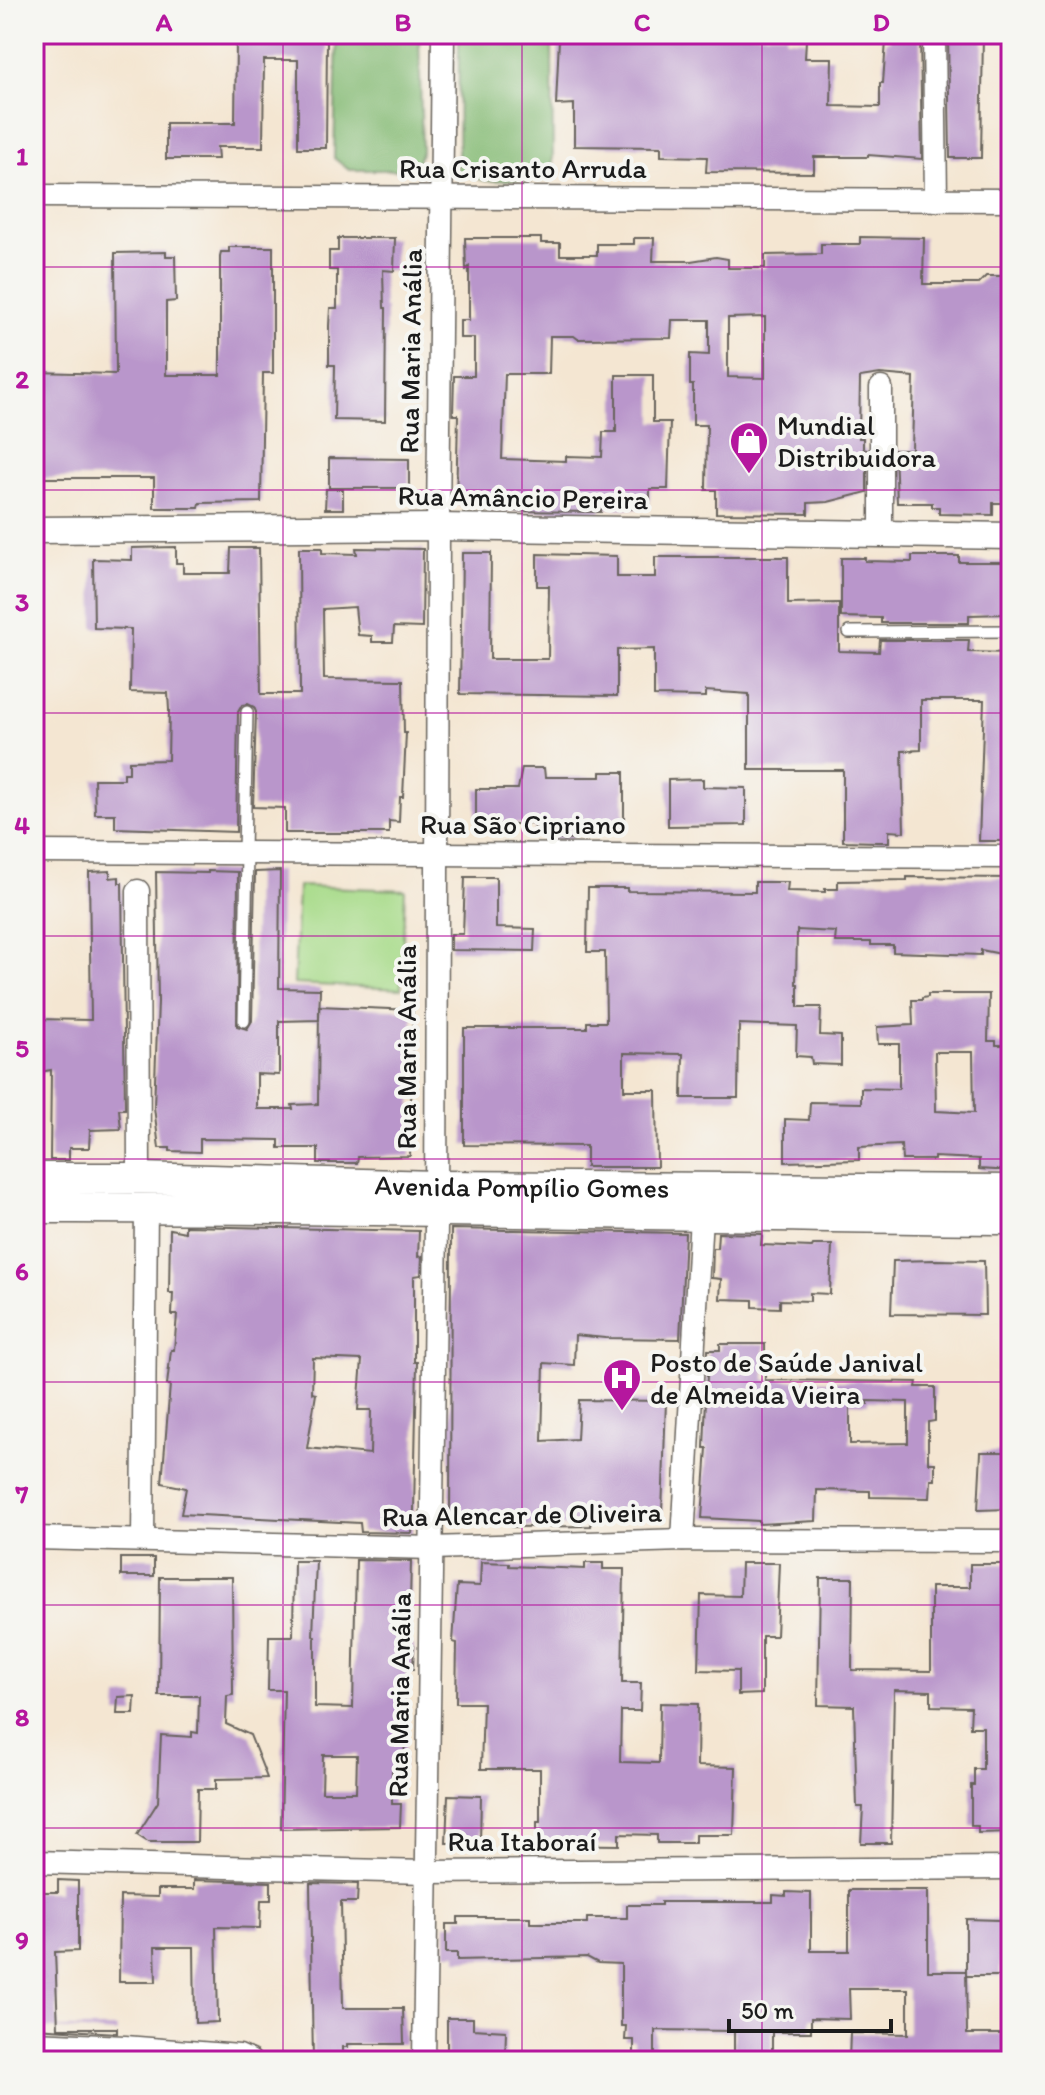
<svg xmlns="http://www.w3.org/2000/svg" width="1045" height="2095" viewBox="0 0 1045 2095" font-family="Itim,sans-serif">
<style>
.green{fill:#a8db8a;stroke:#627c53;stroke-width:2}
.forest{fill:#86bb76;stroke:#516c49;stroke-width:2}
.building{fill:#b996cb;fill-rule:evenodd}
.lines{fill:none;stroke-linecap:round;stroke-linejoin:round}
.service-casing{stroke:#68635c;stroke-width:14}
.minor-casing{stroke:#68635c;stroke-width:25}
.tertiary-casing{stroke:#68635c;stroke-width:29}
.secondary-casing{stroke:#68635c;stroke-width:33}
.service{stroke:#fff;stroke-width:11}
.minor{stroke:#fff;stroke-width:22}
.tertiary{stroke:#fff;stroke-width:26}
.secondary{stroke:#fff;stroke-width:30}
.grid{fill:none;stroke:#b5179e;stroke-width:2;stroke-opacity:0.55}
.labels{text-anchor:middle;dominant-baseline:central;stroke-width:8;stroke-linejoin:round;paint-order:stroke}
.street-label{font-size:28px;fill:#1c1c1c;stroke:#f6f6f2}
.poi-label{font-size:28px;fill:#1c1c1c;stroke:#f6f6f2;text-anchor:start}
.neatline{fill:none;stroke:#b5179e;stroke-width:3}
.grid-label{font-size:26px;text-anchor:middle;font-weight:bold;fill:#b5179e}
</style>
<rect width="100%" height="100%" fill="#f6f6f2"/>
<filter id="ink" filterUnits="userSpaceOnUse"><feTurbulence type="fractalNoise" baseFrequency=".0125" numOctaves="2"/><feDisplacementMap in="SourceGraphic" scale="16" xChannelSelector="R" yChannelSelector="G"/><feConvolveMatrix kernelMatrix="1 2 1 2 8 2 1 2 1" color-interpolation-filters="sRGB"/></filter>
<filter id="wash" filterUnits="userSpaceOnUse"><feTurbulence type="fractalNoise" baseFrequency=".006" numOctaves="4" result="noise"/><feDisplacementMap in="SourceGraphic" scale="32" xChannelSelector="R" yChannelSelector="G"/><feGaussianBlur stdDeviation="1.8" result="paint"/><feColorMatrix in="noise" values="0 0 0 0 0 0 0 0 0 0 0 0 0 0 0 0 0 1.4 0 .05"/><feComposite in="paint" operator="in"/></filter>
<g filter="url(#wash)">
<rect width="100%" height="100%" fill="#f4e6d2"/>
<path class="green" d="M298 886 405 890 401 989 294 984Z"/>
<g class="forest">
<path d="M337 34H419L422 151 414 170H349L334 158Z"/>
<path d="M459 34H552L553 179 486 181 458 173Z"/>
</g>
<g id="blocks">
<g class="building">
<path d="M607 34H786V39L806 40 805 58H832L831 106 880 107V83H883L886 41H890V34H920L922 159 868 155V157H814V173L706 172 707 157 661 156V147L574 146V104L556 105 559 39H607Z"/>
<path d="M948 34H983L981 158H950Z"/>
<path d="M245 36 325 38V42H327L326 148H298V60H264L263 147H217L218 159H166V123H235L236 42Z"/>
<path d="M860 237 924 238 923 284H978L986 276H1011V503H993V515L939 514V507H932V503H897L895 450H912L914 377 880 374 860 377 859 438H863V449L867 450V492L828 502 808 503V514L716 513V490H706L707 425H693V385H690V354L709 355V320H672L671 338 578 339 574 336H550L549 374H505L502 459 566 461V456L602 457 603 432H616V375H653V422H670L668 489H650V509L601 508V512L501 511H487V506L456 505 458 415H453L454 376H474V338H460V320H469V267L466 270 465 238H541V243H560V255H597V244H634V238H654L653 261H691L716 257 728 259V268H765V255L821 254V244H860ZM765 317V378L728 377V318Z"/>
<path d="M338 238H395L394 271 383 270 384 308H386L385 421 334 420 335 365H329V326L330 308H337V270H329V251H338Z"/>
<path d="M229 247H273V373H263L261 502 200 503 199 508H154V478H34V372L116 374 115 253 166 252V256H175L176 301 166 302V375H220V256L221 252H229Z"/>
<path d="M329 458 409 459V488H329Z"/>
<path d="M326 489H343V509H325Z"/>
<path d="M176 547V563H183V573H230L231 548H259L261 694H300L299 548H322V553L357 554 356 548 423 549 422 628 394 627 393 642H372V636L358 635 355 607 323 609 324 679 403 680 404 733H406L403 797H400L399 822 389 821V833H285V808L253 807 256 712 254 707 248 704 242 705 238 712 236 832 115 828V814H95L94 779H124V773H129V761L168 760 169 710 168 693 130 692 131 629 94 628 93 559 132 560V548Z"/>
<path d="M462 553H491L490 659H548L549 586H537V554L617 556V577H655V557H788V604L839 603V651L879 652 880 640H969L968 652 1011 653V841H979L984 700H921V750L902 751 904 832 889 831V842H877L843 841V770H749V694L706 691V697L654 696V649L617 650V696L460 694Z"/>
<path d="M912 556H959V562H1006V572H1011V610H1006V614L969 615V623H881V618L841 617V558H865V561L912 562Z"/>
<path d="M522 768H544L545 777H601V772H624V828L573 829V840L551 839V828L534 829V824H476V789H518Z"/>
<path d="M703 779V787L746 788V825L668 826V780Z"/>
<path d="M110 871V878L119 877V883H122L125 1109H119L121 1129 90 1130 89 1148H69V1160H50L51 1070 34 1073V1019L91 1020 89 872Z"/>
<path d="M208 871 238 872 237 1026 247 1029 252 1021 255 872 280 871 279 988 320 989 319 1020 279 1021V1075L257 1074V1109H293L292 1105 318 1104 319 1006 413 1010 410 1156 358 1157 357 1163H318V1148H279V1140L200 1139V1152L170 1151V1148H159L154 1107 158 1002 156 872 208 873Z"/>
<path d="M465 877H496V928L535 929 534 951 451 950V934H463Z"/>
<path d="M907 877 1011 878V956L981 950V955L893 952V945H871V942H835L836 932 797 930 796 984H798V1007H821L820 1035 841 1036V1065L812 1064 811 1057 796 1056 797 1026 739 1024 738 1098H682L683 1054 624 1053V1090H656L657 1167H586V1146L464 1145V1028H587V1022H606L605 952H587L588 888H627V891L755 892V882H788L787 891 825 892V889H838V881L907 880Z"/>
<path d="M928 994H989L988 1041H996V1045H1011L1010 1166H1005V1170H995L979 1169V1159L934 1157V1160H902L901 1145 859 1147V1160L785 1162V1119L809 1120 810 1102 861 1103V1088L899 1089V1044H878L877 1027 913 1025 912 1000H922V998L928 997ZM935 1052H973L974 1113 936 1111Z"/>
<path d="M185 1226 419 1231 418 1257 422 1256 421 1275 414 1276V1362H417L414 1510 412 1533 361 1532 360 1523 181 1514 186 1488 162 1483 170 1385H167L171 1350H174L177 1315H172L173 1293H169L170 1229 185 1232ZM313 1358 362 1360 358 1410H371L370 1454 307 1448 316 1394 312 1393Z"/>
<path d="M451 1229 685 1233 680 1339 605 1338 575 1335 574 1365 544 1363 542 1441 577 1439 579 1400 666 1401 662 1513H656V1516L590 1514 591 1526 512 1527V1524L487 1522 450 1523Z"/>
<path d="M718 1233 762 1234 761 1245 812 1247 813 1245H832L830 1294 810 1293V1301L780 1300V1308L753 1307V1300L720 1299 721 1279 712 1278 713 1248H717Z"/>
<path d="M936 1260 984 1261 985 1315 891 1314 893 1261Z"/>
<path d="M720 1344H765V1380L917 1382 916 1387H935V1421L928 1422V1463H935V1480H931L930 1498 870 1497V1491L817 1490 816 1521 759 1524V1521L702 1518 707 1448H704L708 1350H720ZM868 1401 908 1402V1443L850 1444V1403L868 1404Z"/>
<path d="M981 1452H1010L1009 1509 978 1510Z"/>
<rect x="121" y="1558" width="33" height="18"/>
<path d="M356 1560 411 1561 409 1645H414L413 1669H407L404 1768 392 1771V1804H401L400 1827 281 1829 284 1690H268L269 1636H293L294 1561H316L313 1636 315 1637V1707L353 1708ZM323 1755H357L356 1792H322Z"/>
<path d="M481 1562 509 1563V1566L585 1569V1563H603V1569H624L622 1683H641L640 1711H621L620 1762 659 1763 660 1703 698 1704 697 1766 736 1767 734 1835H695V1843H657V1835L619 1834V1845L537 1844V1822H540V1769H481L483 1703H456L457 1643 453 1642 457 1585 480 1586Z"/>
<path d="M741 1563H779L776 1636H762V1694L738 1695V1671L699 1670 701 1595 740 1596Z"/>
<path d="M970 1564H1011V1832L978 1833V1826H971V1785H974V1769H983V1727H970L971 1707 931 1706V1691L894 1690 891 1843H861L863 1807H857L854 1706 818 1705 820 1578H853L852 1670 931 1671V1587H970Z"/>
<path d="M160 1577H232L233 1695 227 1696 226 1724 250 1735 267 1778 216 1779V1789H198L197 1842H148L137 1835 158 1802 161 1735 192 1737V1732L198 1733 199 1696H159Z"/>
<path d="M135 1696 134 1714H117L118 1697Z"/>
<path d="M448 1795 481 1796 480 1843H446Z"/>
<path d="M58 1880 78 1881V1951L55 1952 58 2028H117V2033L34 2028V1982H37L34 1892H58Z"/>
<path d="M194 1880 271 1882V1900H261L260 1928 216 1927 218 2022 195 2023 194 1947H155L156 1982H119L120 1896 158 1897V1889H194Z"/>
<path d="M310 1883 358 1884 357 1902H341L343 2008H403L404 2044H347V2047H343V2061H313Z"/>
<path d="M849 1890H928V1971H966L967 2034H1011V2061H849L850 2033 908 2034V1989H849L850 2019 811 2018V2032H772V2061H734V2031L655 2030V2061H638V2055H634V2040H625L626 2026H621V1964L598 1963 587 1957 457 1960V1953H446V1924H458V1917H530V1923H587V1918H627V1905H661V1902H773V1895L786 1896V1892L811 1893V1951H849Z"/>
<path d="M966 1919 1000 1920V1976H966Z"/>
<path d="M447 2018H473V2029L506 2031 505 2061 447 2059Z"/>
</g>
</g>
</g>
<g filter="url(#ink)">
<use href="#blocks" fill-opacity="0" stroke="#68635c" stroke-width="2"/>
<g class="lines">
<g class="service-casing">
<g id="service">
<path d="M849 632 1011 631"/>
<path d="M244 852 247 712"/>
<path d="M244 1021 247 852"/>
</g>
</g>
<g class="minor-casing">
<g id="minor">
<path d="M934 34 936 200"/>
<path d="M34 196 1011 200"/>
<path d="M881 534V388"/>
<path d="M34 852 1011 857"/>
<path d="M138 891 139 1178"/>
<path d="M34 1538 432 1548 683 1540 1011 1541"/>
<path d="M143 1540 146 1208"/>
<path d="M683 1540 701 1216"/>
<path d="M34 1862 426 1872 1011 1868"/>
<path d="M34 2043 125 2047 239 2056 250 2061"/>
<path d="M424 2061 436 1226 438 527 443 34"/>
</g>
</g>
<g class="tertiary-casing">
<path id="tertiary" d="M34 530 438 527 1011 536"/>
</g>
<g class="secondary-casing">
<g id="secondary">
<path id="s1" d="M34 1178H139L436 1186 1011 1190"/>
<path d="M34 1208C360 1207 685 1216 1011 1219"/>
</g>
</g>
<use href="#service" class="service"/>
<use href="#minor" class="minor"/>
<use href="#tertiary" class="tertiary"/>
<use href="#secondary" class="secondary"/>
</g>
</g>
<path class="grid" d="M283 34V2061M522 34V2061M762 34V2061M34 267H1011M34 490H1011M34 713H1011M34 936H1011M34 1159H1011M34 1382H1011M34 1605H1011M34 1828H1011"/>
<defs>
<g id="shop-pin" transform="scale(2)"><path d="M0 17L-7.5 6A9.5 9.5 0 1 1 7.5 6Z" fill="#b5179e" stroke="#f6f6f2"/><path d="M-5-2.5h2.3a2.7 3.5 0 0 1 5.4 0H5L5.5 6h-11ZM-1.5-2.5h3a1.5 2.3 0 0 0-3 0Z" fill="#fff"/></g>
<g id="hospital-pin" transform="scale(2)"><path d="M0 17L-7.5 6A9.5 9.5 0 1 1 7.5 6Z" fill="#b5179e" stroke="#f6f6f2"/><path d="M-5-5h3v3.5h4V-5h3V5h-3V1.5h-4V5h-3Z" fill="#fff"/></g>
</defs>
<g fill-rule="evenodd">
<use href="#shop-pin" x="749" y="441"/>
<use href="#hospital-pin" x="622" y="1378"/>
</g>
<g class="labels">
<g class="street-label">
<text x="523" y="168">Rua Crisanto Arruda</text>
<text transform="translate(410 351) rotate(-89)">Rua Maria Anália</text>
<text transform="translate(523 497) rotate(1)">Rua Amâncio Pereira</text>
<text x="523" y="824">Rua São Cipriano</text>
<text transform="translate(406 1047) rotate(-90)">Rua Maria Anália</text>
<text stroke="none"><textPath href="#s1" startOffset="488">Avenida Pompílio Gomes</textPath></text>
<text transform="translate(522 1514) rotate(-1)">Rua Alencar de Oliveira</text>
<text transform="translate(399 1695) rotate(-89)">Rua Maria Anália</text>
<text x="522" y="1841">Rua Itaboraí</text>
</g>
<g class="poi-label">
<text x="777" y="425">Mundial<tspan x="777" dy="32">Distribuidora</tspan></text>
<text x="650" y="1362">Posto de Saúde Janival<tspan x="650" dy="32">de Almeida Vieira</tspan></text>
</g>
</g>
<rect width="1045" height="2095" fill="none" stroke="#f6f6f2" stroke-width="88"/>
<path d="M729 2019v12h162v-12" fill="none" stroke="#1c1c1c" stroke-width="4"/>
<text x="741" y="2019" font-size="24" fill="#1c1c1c" stroke="#f6f6f2" stroke-width="6" paint-order="stroke">50 m</text>
<rect x="44" y="44" width="957" height="2007" class="neatline"/>
<g class="grid-label">
<text x="164" y="31">A</text>
<text x="403" y="31">B</text>
<text x="642" y="31">C</text>
<text x="881" y="31">D</text>
<text x="22" y="165">1</text>
<text x="22" y="388">2</text>
<text x="22" y="611">3</text>
<text x="22" y="834">4</text>
<text x="22" y="1057">5</text>
<text x="22" y="1280">6</text>
<text x="22" y="1503">7</text>
<text x="22" y="1726">8</text>
<text x="22" y="1949">9</text>
</g>
</svg>
